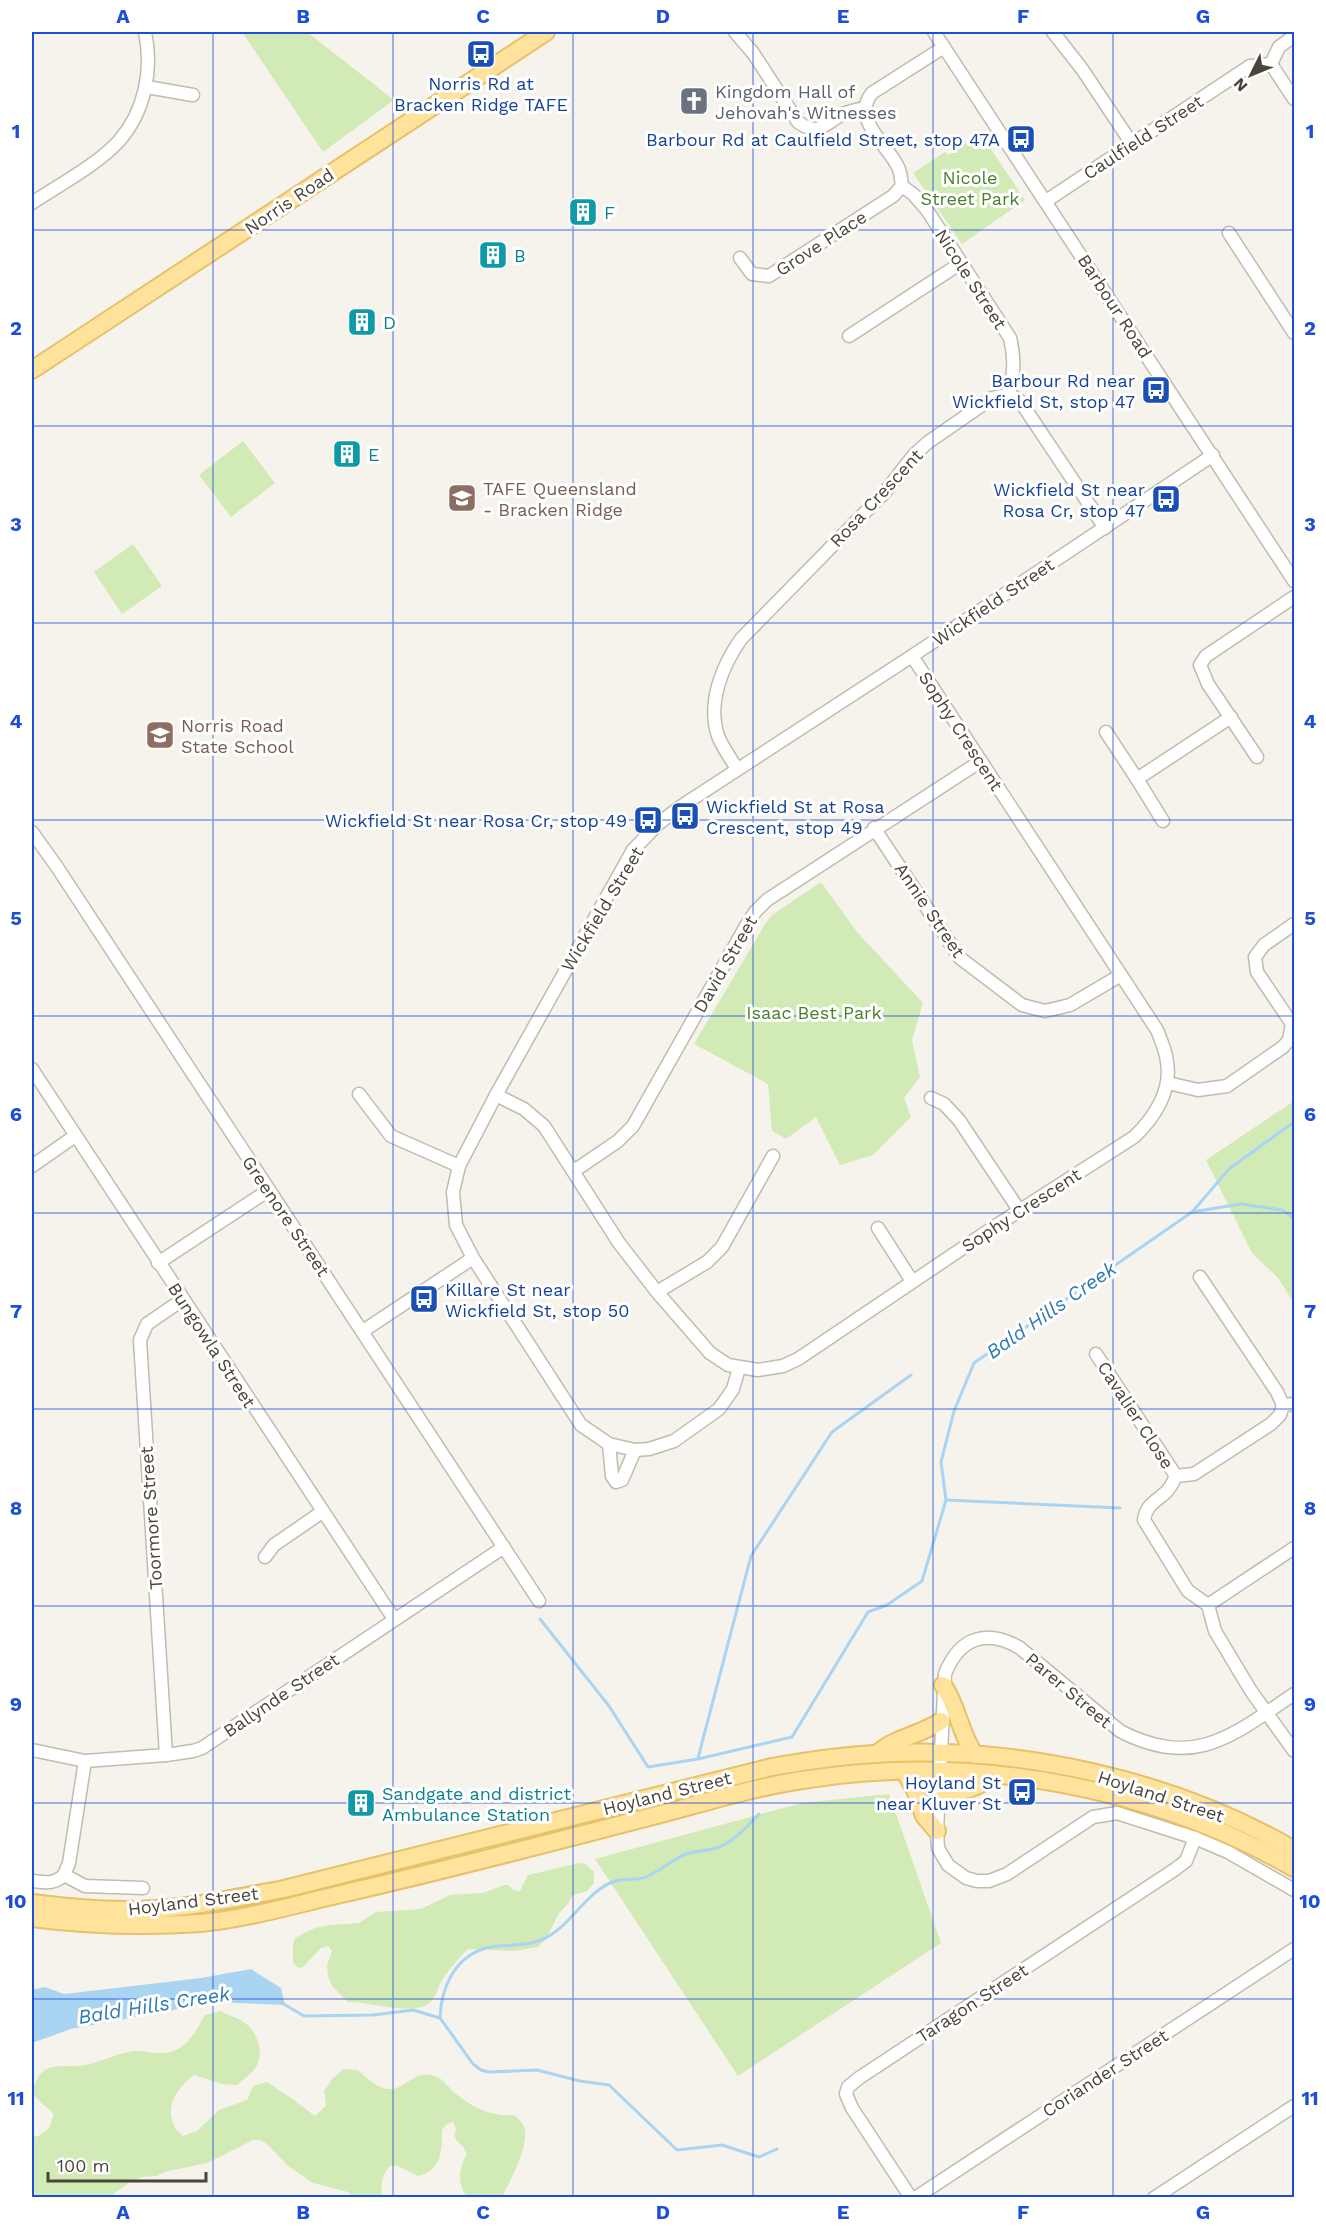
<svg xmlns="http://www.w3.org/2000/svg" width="1326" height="2229" viewBox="0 0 1326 2229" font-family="'Work Sans',sans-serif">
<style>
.green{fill:#d2eab5}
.water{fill:#a9d4f2}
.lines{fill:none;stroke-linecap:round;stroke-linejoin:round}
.stream{stroke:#a9d4f2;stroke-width:3}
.minor-casing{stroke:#c2bbae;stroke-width:15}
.major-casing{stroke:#e6c16a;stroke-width:20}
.minor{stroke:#fff;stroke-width:12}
.major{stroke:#ffe39c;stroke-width:16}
.grid{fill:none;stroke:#1d4ed8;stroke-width:1.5;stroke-opacity:0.55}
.labels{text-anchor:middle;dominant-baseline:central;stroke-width:6;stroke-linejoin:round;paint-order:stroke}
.transit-label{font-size:18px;fill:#164399;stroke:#fff;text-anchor:end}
.worship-label{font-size:18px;fill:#5b616d;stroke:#fff;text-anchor:start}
.street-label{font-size:18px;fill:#4b4439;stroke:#fff}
.park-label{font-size:18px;fill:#4a7f2a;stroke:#fff}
.culture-label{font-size:18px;fill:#0d838f;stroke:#fff;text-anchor:start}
.education-label{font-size:18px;fill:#785e54;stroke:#fff;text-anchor:start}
.water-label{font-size:20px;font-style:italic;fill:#2e7ab2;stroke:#fff}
.neatline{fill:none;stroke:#1d4ed8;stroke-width:2}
.grid-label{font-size:20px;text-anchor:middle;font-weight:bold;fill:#1d4ed8}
</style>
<rect width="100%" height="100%" fill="#f6f3ec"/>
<g class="green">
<path d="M242 32H307L394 100 323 152Z"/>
<path d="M980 133 1025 200 962 244 913 173 945 152 948 155Z"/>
<path d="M243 441 275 483 231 517 199 475Z"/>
<path d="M133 544 162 586 122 614 94 572Z"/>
<path d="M821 882 857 932 923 1003 912 1040 920 1077 904 1098 911 1117 873 1155 840 1165 816 1117 786 1139 772 1131 768 1084 694 1044 765 924 772 915Z"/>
<path d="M1294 1101V1303L1278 1278 1252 1253 1206 1160Z"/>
<path d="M889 1794 941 1943 738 2076 595 1859 802 1803Z"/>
<path d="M579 1863 586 1864 594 1872V1883L587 1891 573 1895 567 1905 559 1913 546 1939 538 1947 515 1951 468 1949C462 1954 445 1975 441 1982 438 1987 437 1994 433 1999 420 2019 368 2001 348 2002L332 1986 328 1976 327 1965 332 1951 328 1946 321 1948 303 1967 299 1968 293 1963V1945L295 1938 315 1928 330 1925 359 1923 376 1912 421 1909 450 1895 483 1893 504 1885H508L513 1890 520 1891 528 1875Z"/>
<path d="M220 2011C228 2015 238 2018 245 2023 257 2031 264 2052 257 2065 253 2073 244 2079 237 2085L222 2084 194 2075C179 2086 164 2106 174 2125 175 2129 180 2133 183 2136L197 2131 219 2110 247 2100 253 2086 267 2082 291 2098 315 2116 326 2106 324 2091 332 2079 344 2069 358 2070C404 2116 404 2063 437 2077 443 2079 449 2088 454 2092 471 2107 491 2117 514 2115 519 2119 523 2123 525 2130 528 2148 510 2181 502 2197L466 2196C457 2182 459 2167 467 2154 464 2146 458 2143 454 2136L456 2129 453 2122 447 2124 442 2130C442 2151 442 2170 418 2176L398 2166H390C381 2175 382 2185 381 2197H352L348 2192 313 2183 288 2166 267 2144 261 2140H253L207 2163 164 2172 157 2176 142 2177 129 2183 109 2197H32V2134L37 2137 49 2128 54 2114 32 2094C34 2085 37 2076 45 2070 55 2064 66 2067 77 2066 97 2065 115 2053 135 2051 149 2050 162 2057 176 2050 190 2044 197 2028 205 2015Z"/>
</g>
<path class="water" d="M251 1969 281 1988 285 2005 215 2002 71 2029 32 2043V1990L45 1987 64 1994 201 1978Z"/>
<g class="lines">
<g class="stream">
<path d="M1193 1211 1229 1169 1294 1122"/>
<path d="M946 1500 1120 1508"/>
<path d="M540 1619 609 1706 648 1767 698 1759 792 1737 868 1612 887 1605 922 1581 946 1500 941 1462 954 1411 974 1363 1192 1212 1241 1204 1282 1210 1294 1218"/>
<path d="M698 1758 751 1556 832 1432 911 1375"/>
<path d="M282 2003 304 2016 373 2015 413 2010 440 2018C441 1990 453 1959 483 1949 501 1943 522 1948 541 1940 571 1928 584 1892 615 1881 625 1878 637 1881 646 1877 660 1871 672 1860 686 1854 694 1851 704 1851 713 1849 732 1844 746 1828 759 1814"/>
<path d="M440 2018 473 2064 481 2070 489 2072 537 2070 580 2081 609 2085 677 2150 722 2145 759 2157 777 2149"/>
</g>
<g class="minor-casing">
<g id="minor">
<path d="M735 32 753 53 798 122C819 137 823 125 841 115 848 111 857 110 864 108"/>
<path d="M934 32 1294 581"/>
<path d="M1053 32 1082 69 1132 144"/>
<path d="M944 47 872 93C851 119 887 144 898 167 901 173 901 180 902 186L913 194 927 210 1010 338C1015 358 1014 374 1009 394"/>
<path d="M1271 64 1294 99"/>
<path d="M147 87 193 95"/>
<path d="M1046 201 1250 66 1271 64 1279 47 1294 36"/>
<path d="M32 203C59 185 97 165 119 141 145 111 153 70 145 32"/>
<path d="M1229 233 1294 333"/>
<path d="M740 258 752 274 769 276 893 196 902 186"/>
<path d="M849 336 961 263"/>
<path d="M1106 732 1137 779"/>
<path d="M1257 757 1208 684 1200 665 1206 656 1294 597"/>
<path d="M737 769C731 759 723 748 718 736 707 703 722 666 741 639L885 492 914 455 927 443 992 398 1009 394 1020 401 1105 528"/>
<path d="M1163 821 1137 779 1231 717"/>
<path d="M874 828 960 958 1022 1005 1045 1011 1070 1005 1121 975"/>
<path d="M32 832 57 867 539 1601"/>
<path d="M32 1069 394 1619"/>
<path d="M1168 1083 1198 1090 1227 1086 1283 1047 1289 1040 1292 1024 1257 972 1255 957 1264 945 1294 924"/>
<path d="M359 1094 391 1136 459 1166"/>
<path d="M496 1095 524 1109 544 1126 619 1243 657 1292 710 1353 728 1365 758 1370 783 1366 798 1359 997 1225 1134 1137C1154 1118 1172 1091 1167 1062 1166 1051 1161 1040 1157 1030L912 656"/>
<path d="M931 1098 944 1104 959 1120 1019 1210"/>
<path d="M32 1166 75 1136"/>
<path d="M574 1171 618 1141 633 1126 746 926 755 912 767 900 981 761"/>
<path d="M878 1228 912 1281"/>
<path d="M158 1263 269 1190"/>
<path d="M1200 1277 1277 1392 1283 1405"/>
<path d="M657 1292 707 1262 722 1247 773 1156"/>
<path d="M363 1331 473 1258"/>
<path d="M1096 1354 1176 1476"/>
<path d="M739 1368 733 1389 719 1409 674 1441 649 1449 635 1450 609 1444 581 1425 473 1258 456 1225 453 1192 459 1166 496 1095 633 850 658 824 680 807 912 656 1213 455"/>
<path d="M1294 1404 1283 1405 1280 1415 1271 1424 1194 1474 1176 1476C1173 1482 1170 1489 1165 1493 1155 1502 1146 1505 1144 1520L1188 1591 1208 1605 1215 1631 1251 1691 1294 1751"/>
<path d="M609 1444 612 1476 616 1482 622 1480 635 1450"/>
<path d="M265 1557 274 1545 322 1512"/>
<path d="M1208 1605 1294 1548"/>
<path d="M1294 1694C1233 1735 1195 1770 1120 1731L1020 1648C986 1628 959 1638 945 1674L937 1831 938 1848 948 1865 966 1878 977 1881H989L1007 1874 1093 1817 1117 1813 1195 1838 1228 1852 1294 1890"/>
<path d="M32 1750 85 1761 166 1755 193 1751 202 1748 504 1547"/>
<path d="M166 1755 140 1340 147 1324 182 1300"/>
<path d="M64 1875 69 1863 85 1761"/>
<path d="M32 1881C44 1882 54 1885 64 1875L85 1886 143 1888"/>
<path d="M911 2198 852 2108 846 2094 848 2087 859 2078 1174 1870 1186 1861 1195 1838"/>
<path d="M915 2198 1294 1949"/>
<path d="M1154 2198 1294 2106"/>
</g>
</g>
<g class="major-casing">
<g id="major">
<path d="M32 370 546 32"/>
<path d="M943 1685C958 1707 960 1734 975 1755"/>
<path d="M878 1753C896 1737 921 1735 941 1721"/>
<path d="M905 1772 916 1792 924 1816 937 1831"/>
<path d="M938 1801C956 1791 978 1789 993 1776"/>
<path d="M32 1903C73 1908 114 1912 156 1909 199 1906 241 1897 284 1889L772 1767C806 1761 840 1756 875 1754 1016 1745 1173 1779 1294 1850"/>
<path d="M32 1918C87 1925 145 1927 201 1923 246 1919 297 1904 341 1894 447 1870 552 1842 657 1815 707 1802 758 1786 809 1779 973 1754 1151 1786 1294 1868"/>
</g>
</g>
<use href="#minor" class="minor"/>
<use href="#major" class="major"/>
</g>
<path class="grid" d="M213 32V2198M393 32V2198M573 32V2198M753 32V2198M933 32V2198M1113 32V2198M32 230H1294M32 426H1294M32 623H1294M32 820H1294M32 1016H1294M32 1213H1294M32 1409H1294M32 1606H1294M32 1803H1294M32 1999H1294"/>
<defs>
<g id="bus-square" transform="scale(1.5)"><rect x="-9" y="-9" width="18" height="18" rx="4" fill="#1a4fb4" stroke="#fff"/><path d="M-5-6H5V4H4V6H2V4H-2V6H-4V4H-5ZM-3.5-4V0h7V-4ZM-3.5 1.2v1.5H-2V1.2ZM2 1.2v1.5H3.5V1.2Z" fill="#fff"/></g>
<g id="church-square" transform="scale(1.5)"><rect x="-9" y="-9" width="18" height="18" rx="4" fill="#6b7280" stroke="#fff"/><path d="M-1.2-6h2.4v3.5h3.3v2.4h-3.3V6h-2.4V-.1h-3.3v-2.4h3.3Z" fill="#fff"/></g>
<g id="building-square" transform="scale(1.5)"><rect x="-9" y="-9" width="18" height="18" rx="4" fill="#0f9aa8" stroke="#fff"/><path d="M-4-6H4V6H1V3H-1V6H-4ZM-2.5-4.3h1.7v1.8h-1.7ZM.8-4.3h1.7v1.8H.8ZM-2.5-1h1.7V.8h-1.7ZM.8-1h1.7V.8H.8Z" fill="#fff"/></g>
<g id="university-square" transform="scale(1.5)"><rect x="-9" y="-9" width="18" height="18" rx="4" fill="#8d6e63" stroke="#fff"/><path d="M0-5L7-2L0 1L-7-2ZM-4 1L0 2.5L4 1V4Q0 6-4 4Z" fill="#fff"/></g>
<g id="school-square" transform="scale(1.5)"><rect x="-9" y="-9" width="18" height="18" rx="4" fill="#8d6e63" stroke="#fff"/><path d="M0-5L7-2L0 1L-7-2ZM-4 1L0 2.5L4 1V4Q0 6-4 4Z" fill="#fff"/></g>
</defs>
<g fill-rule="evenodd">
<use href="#bus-square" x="481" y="54"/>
<use href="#church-square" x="694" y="101"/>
<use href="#bus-square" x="1021" y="139"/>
<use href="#building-square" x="583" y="212"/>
<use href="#building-square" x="493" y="255"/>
<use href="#building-square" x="362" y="322"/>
<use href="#bus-square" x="1156" y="390"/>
<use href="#building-square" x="347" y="454"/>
<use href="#university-square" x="462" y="498"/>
<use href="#bus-square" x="1166" y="499"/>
<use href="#school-square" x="160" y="735"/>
<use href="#bus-square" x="685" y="816"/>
<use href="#bus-square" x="648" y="820"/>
<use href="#bus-square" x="424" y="1299"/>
<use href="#bus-square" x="1022" y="1792"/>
<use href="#building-square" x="361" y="1803"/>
</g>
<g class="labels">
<g class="transit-label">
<text x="481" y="83" text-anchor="middle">Norris Rd at<tspan x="481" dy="21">Bracken Ridge TAFE</tspan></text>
<text x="1000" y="139">Barbour Rd at Caulfield Street, stop 47A</text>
<text x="1135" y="380">Barbour Rd near<tspan x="1135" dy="21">Wickfield St, stop 47</tspan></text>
<text x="1145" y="489">Wickfield St near<tspan x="1145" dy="21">Rosa Cr, stop 47</tspan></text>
<text x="706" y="806" text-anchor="start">Wickfield St at Rosa<tspan x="706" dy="21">Crescent, stop 49</tspan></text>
<text x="627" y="820">Wickfield St near Rosa Cr, stop 49</text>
<text x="445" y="1289" text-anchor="start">Killare St near<tspan x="445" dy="21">Wickfield St, stop 50</tspan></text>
<text x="1001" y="1782">Hoyland St<tspan x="1001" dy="21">near Kluver St</tspan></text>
</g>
<g class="worship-label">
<text x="715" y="91">Kingdom Hall of<tspan x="715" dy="21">Jehovah's Witnesses</tspan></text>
</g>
<g class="street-label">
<text transform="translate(1143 137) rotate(-33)">Caulfield Street</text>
<text transform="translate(289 201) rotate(-34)">Norris Road</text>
<text transform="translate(821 243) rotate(-33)">Grove Place</text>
<text transform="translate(971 279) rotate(57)">Nicole Street</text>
<text transform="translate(1115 306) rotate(57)">Barbour Road</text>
<text transform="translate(876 498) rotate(-47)">Rosa Crescent</text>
<text transform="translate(993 602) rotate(-34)">Wickfield Street</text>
<text transform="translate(961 731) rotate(57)">Sophy Crescent</text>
<text transform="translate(602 909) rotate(-59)">Wickfield Street</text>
<text transform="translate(930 910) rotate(56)">Annie Street</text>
<text transform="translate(725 964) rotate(-60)">David Street</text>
<text transform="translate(1021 1210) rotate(-33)">Sophy Crescent</text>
<text transform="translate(286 1216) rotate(56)">Greenore Street</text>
<text transform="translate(212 1345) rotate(57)">Bungowla Street</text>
<text transform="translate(1136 1415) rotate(57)">Cavalier Close</text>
<text transform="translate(151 1518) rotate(-94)">Toormore Street</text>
<text transform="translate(1069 1690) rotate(40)">Parer Street</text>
<text transform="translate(281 1695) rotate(-34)">Ballynde Street</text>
<text transform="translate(667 1793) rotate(-14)">Hoyland Street</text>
<text transform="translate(1161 1796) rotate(18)">Hoyland Street</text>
<text transform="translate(193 1901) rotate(-7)">Hoyland Street</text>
<text transform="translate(972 2003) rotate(-33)">Taragon Street</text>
<text transform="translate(1105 2073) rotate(-33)">Coriander Street</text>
</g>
<g class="park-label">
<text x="970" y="177">Nicole<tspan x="970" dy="21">Street Park</tspan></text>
<text x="814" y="1012">Isaac Best Park</text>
</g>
<g class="culture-label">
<text x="604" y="212">F</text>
<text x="514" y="255">B</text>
<text x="383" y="322">D</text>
<text x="368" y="454">E</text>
<text x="382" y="1793">Sandgate and district<tspan x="382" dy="21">Ambulance Station</tspan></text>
</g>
<g class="education-label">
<text x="483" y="488">TAFE Queensland<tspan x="483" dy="21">- Bracken Ridge</tspan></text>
<text x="181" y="725">Norris Road<tspan x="181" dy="21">State School</tspan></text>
</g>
<g class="water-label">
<text transform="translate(1051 1310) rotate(-35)">Bald Hills Creek</text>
<text transform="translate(154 2005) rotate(-9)">Bald Hills Creek</text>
</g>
</g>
<rect width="1326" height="2229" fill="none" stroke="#ffffff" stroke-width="66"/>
<g transform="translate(1251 75) rotate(227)" stroke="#ffffff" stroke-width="4.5" paint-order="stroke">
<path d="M0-4.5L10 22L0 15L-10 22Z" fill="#4b4439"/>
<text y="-9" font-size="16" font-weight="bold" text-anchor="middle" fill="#4b4439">N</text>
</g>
<path d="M48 2172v9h158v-9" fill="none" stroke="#4b4439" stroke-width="3"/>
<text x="57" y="2172" font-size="18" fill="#4b4439" stroke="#ffffff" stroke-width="4.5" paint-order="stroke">100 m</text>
<rect x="33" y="33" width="1260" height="2163" class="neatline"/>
<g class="grid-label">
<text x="123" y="23">A</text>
<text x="303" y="23">B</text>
<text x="483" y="23">C</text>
<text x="663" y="23">D</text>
<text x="843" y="23">E</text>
<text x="1023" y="23">F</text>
<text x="1203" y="23">G</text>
<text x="16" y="138">1</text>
<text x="1310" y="138">1</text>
<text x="16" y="335">2</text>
<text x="1310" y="335">2</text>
<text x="16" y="531">3</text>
<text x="1310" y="531">3</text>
<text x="16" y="728">4</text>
<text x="1310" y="728">4</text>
<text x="16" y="925">5</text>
<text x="1310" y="925">5</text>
<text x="16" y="1121">6</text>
<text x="1310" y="1121">6</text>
<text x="16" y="1318">7</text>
<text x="1310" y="1318">7</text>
<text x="16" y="1515">8</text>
<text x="1310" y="1515">8</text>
<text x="16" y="1711">9</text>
<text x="1310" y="1711">9</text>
<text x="16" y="1908">10</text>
<text x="1310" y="1908">10</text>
<text x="16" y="2105">11</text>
<text x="1310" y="2105">11</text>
<text x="123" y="2219">A</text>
<text x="303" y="2219">B</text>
<text x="483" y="2219">C</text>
<text x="663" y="2219">D</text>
<text x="843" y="2219">E</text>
<text x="1023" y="2219">F</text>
<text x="1203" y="2219">G</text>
</g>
</svg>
